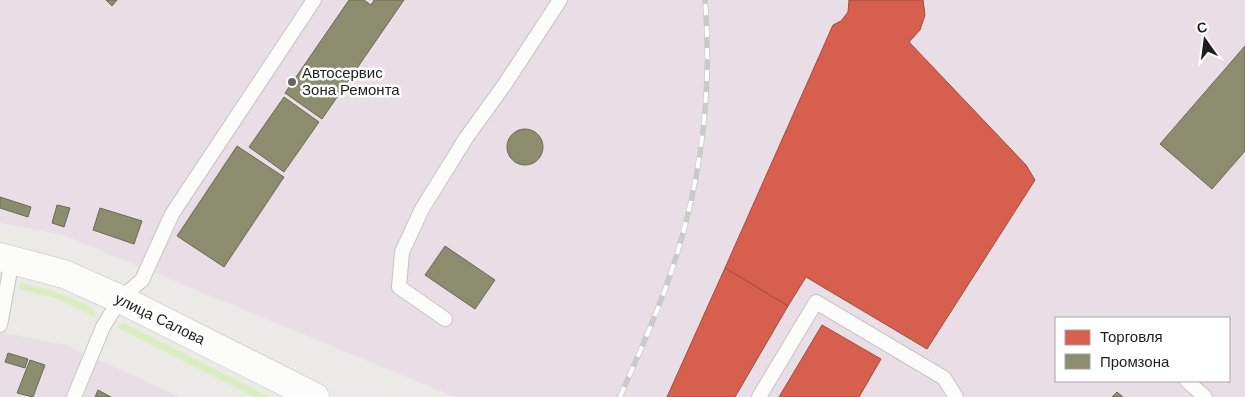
<svg xmlns="http://www.w3.org/2000/svg" width="1245" height="397" viewBox="0 0 1245 397" font-family="'DM Sans',sans-serif">
<style>
.industrial{fill:#eadee6;fill-rule:evenodd}
.grass{fill:#daedc1}
.shops{fill:#d6604d;stroke:#9f4c3f}
.industry{fill:#8c8c6e;stroke:#6b6b56}
.lines{fill:none;stroke-linecap:round;stroke-linejoin:round}
.service-casing{stroke:#c5c4c2;stroke-width:16}
.tertiary-casing{stroke:#c5c4c2;stroke-width:29}
.service{stroke:#fcfcfb;stroke-width:14}
.tertiary{stroke:#fcfcfb;stroke-width:28}
.rail-casing{stroke:#cacac9;stroke-width:5.5}
.rail{stroke:#fff;stroke-width:4;stroke-dasharray:11;stroke-linecap:butt}
.poi-dot{fill:#666564;stroke:#fff;stroke-width:2}
.labels{text-anchor:middle;dominant-baseline:central;stroke-width:5;stroke-linejoin:round;paint-order:stroke}
.poi-label{font-size:15px;fill:#1e1e1e;stroke:#fff;text-anchor:start}
.street-label{font-size:15px;fill:#1e1e1e;stroke:#fff}
</style>
<rect width="100%" height="100%" fill="#eceae6"/>
<g class="industrial">
<path d="M0 0H1245V397H455L63 235 0 223ZM1056 318H1229V381H1056Z"/>
<path d="M0 332 66 345 180 397H0Z"/>
</g>
<g class="grass">
<path d="M20 283C47 288 70 296 94 309L95 317 58 299 19 289Z"/>
<path d="M124 323 270 397H255L116 327Z"/>
</g>
<g class="shops">
<path d="M849 0H923L925 15 920 30 909 42 1026 165 1035 180 927 349 806 277 788 306 725 268 833 25 841 21 848 12Z"/>
<path d="M725 268 788 306 735 397H667Z"/>
<path d="M822 325 881 359 859 397H779Z"/>
</g>
<g class="industry">
<path d="M106 0H117L112 6Z"/>
<path d="M349 0H364L371 5 374 0H404L322 119 285 93Z"/>
<path d="M1245 46V151L1212 189 1160 144Z"/>
<path d="M284 97 319 122 284 172 249 147Z"/>
<circle cx="525" cy="147" r="18"/>
<path d="M237 146 284 177 224 267 177 236Z"/>
<path d="M0 197 31 207 28 217 0 208Z"/>
<path d="M57 205 70 208 64 227 52 223Z"/>
<path d="M100 208 142 221 134 244 93 230Z"/>
<path d="M445 246 495 280 475 309 425 275Z"/>
<path d="M8 353 28 359 25 368 5 362Z"/>
<path d="M30 360 45 365 33 397 17 393Z"/>
<path d="M98 390 111 397H95Z"/>
<path d="M1117 392 1123 397H1112Z"/>
</g>
<g class="lines">
<g class="service-casing">
<g id="service">
<path d="M445 319 399 287 402 252 422 209 466 138 505 84 560 0"/>
<path d="M0 325 12 260"/>
<path d="M1187 381 1205 397"/>
<path d="M74 397 103 327 120 299 142 280 172 214 314 0"/>
<path d="M759 397 816 302 944 378 956 397"/>
</g>
</g>
<g class="tertiary-casing">
<path id="tertiary" d="M0 257 64 274 120 299 315 397"/>
</g>
<use href="#service" class="service"/>
<use href="#tertiary" class="tertiary"/>
<g class="rail-casing">
<path id="rail" d="M620 397C632 369 645 341 656 313 696 214 714 107 705 0"/>
</g>
<use href="#rail" class="rail"/>
</g>
<circle class="poi-dot" cx="292" cy="82" r="5"/>
<g class="labels">
<g class="poi-label">
<text x="302" y="73">Автосервис<tspan x="302" dy="17">Зона Ремонта</tspan></text>
</g>
<g class="street-label">
<text transform="translate(160 319) rotate(26)">улица Салова</text>
</g>
</g>
<rect x="1055" y="317" width="175" height="65" fill="#ffffff" stroke="#a5a5a5"/>
<rect x="1065" y="330" width="25" height="15" fill="#d6604d" stroke="#a5a5a5"/>
<text x="1100" y="342" font-size="15" fill="#1e1e1e">Торговля</text>
<rect x="1065" y="354" width="25" height="15" fill="#8c8c6e" stroke="#a5a5a5"/>
<text x="1100" y="367" font-size="15" fill="#1e1e1e">Промзона</text>
<g transform="translate(1205 40) rotate(346)" stroke="#ffffff" stroke-width="4" paint-order="stroke">
<path d="M0-4L9 19L0 12L-9 19Z" fill="#1e1e1e"/>
<text y="-8" font-size="14" font-weight="bold" text-anchor="middle" fill="#1e1e1e">С</text>
</g>
</svg>
